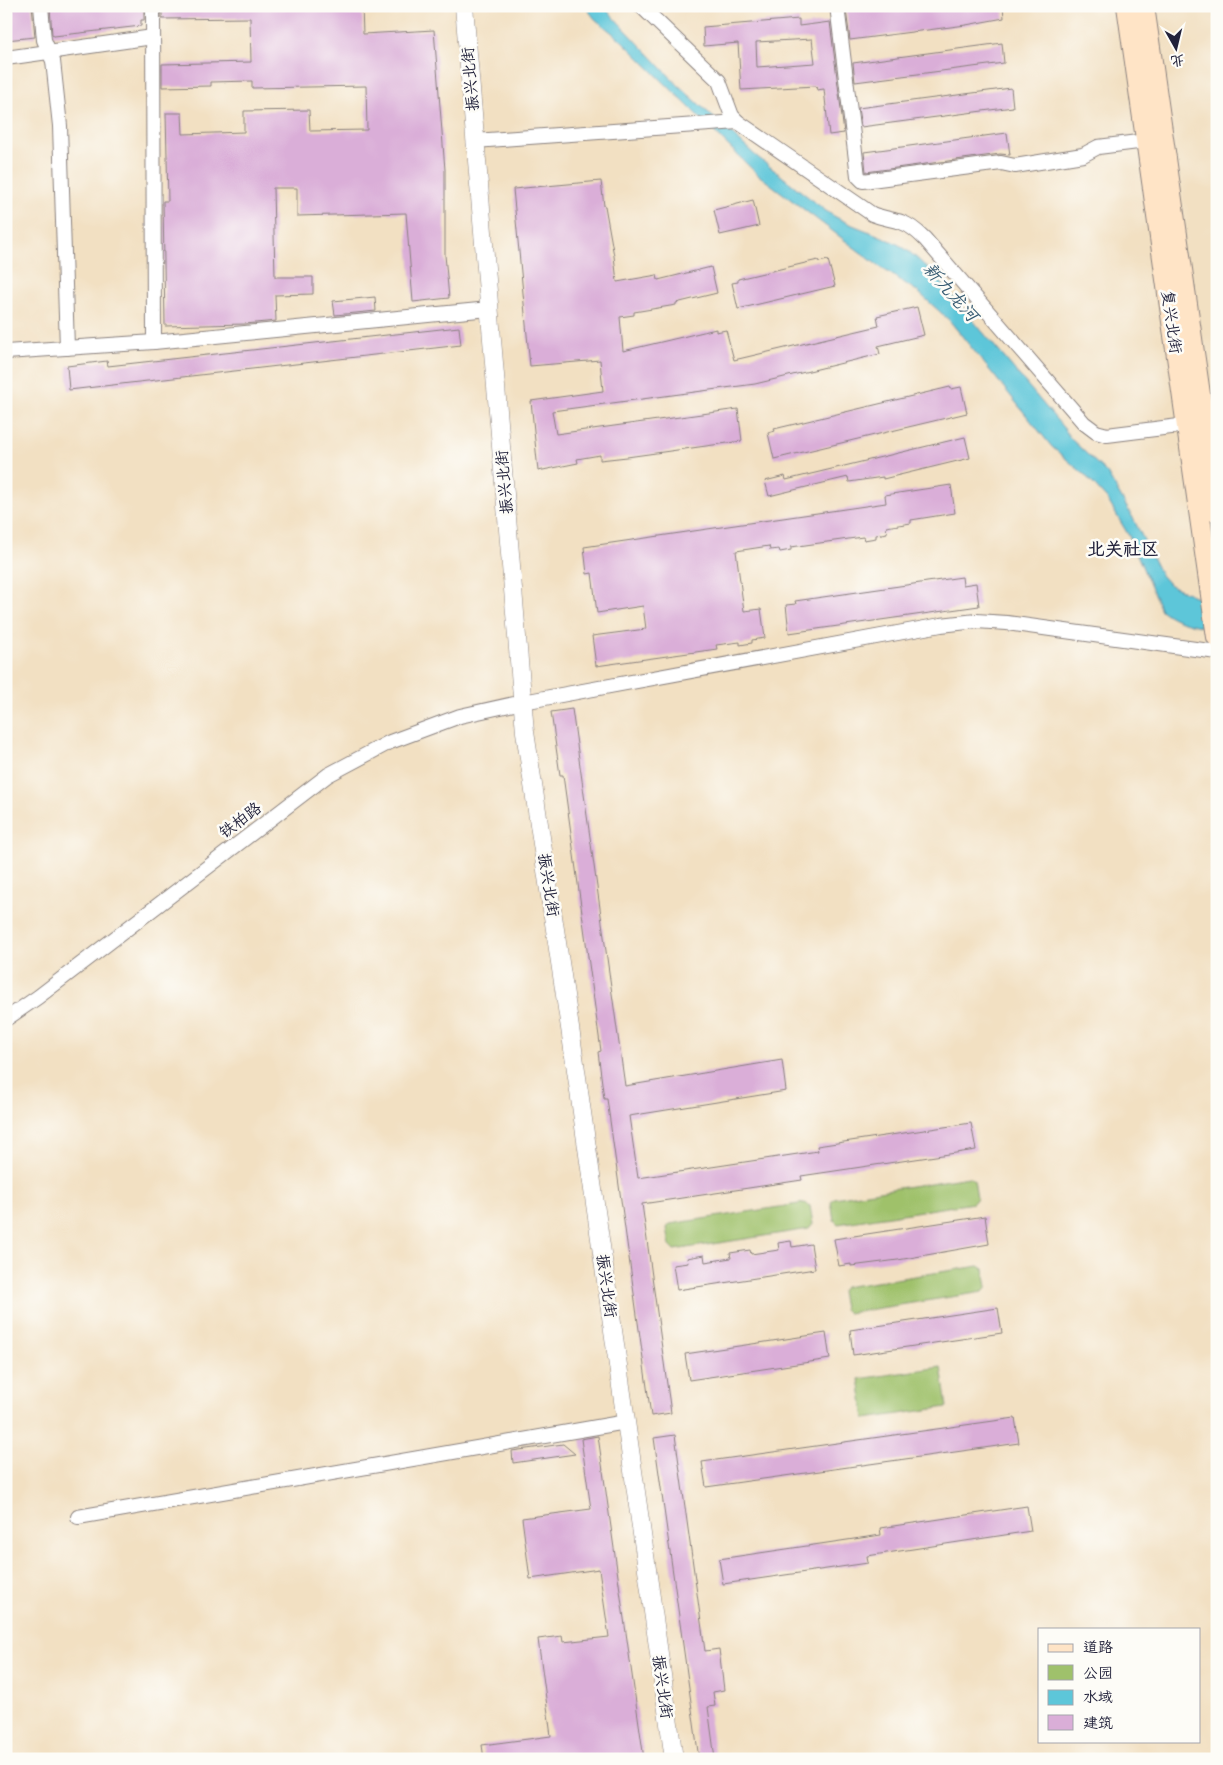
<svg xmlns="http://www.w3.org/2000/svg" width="1223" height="1765" viewBox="0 0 1223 1765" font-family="Sriracha,'LXGW WenKai TC',sans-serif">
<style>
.green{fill:#9fc16b;stroke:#607253}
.water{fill:#5dc6d9;stroke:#40748a}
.building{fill:#daaed8;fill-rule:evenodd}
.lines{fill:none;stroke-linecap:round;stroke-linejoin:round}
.minor-casing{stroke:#8a817e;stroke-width:16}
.tertiary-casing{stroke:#8a817e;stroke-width:19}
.secondary-casing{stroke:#8a817e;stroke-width:22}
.minor{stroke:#fff;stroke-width:14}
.tertiary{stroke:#fff;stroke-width:18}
.secondary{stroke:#ffe4c6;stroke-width:20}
.labels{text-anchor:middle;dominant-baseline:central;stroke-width:5;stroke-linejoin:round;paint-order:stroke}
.street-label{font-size:16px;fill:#22223b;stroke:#fdfcf7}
.water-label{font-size:18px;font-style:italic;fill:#375b72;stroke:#fdfcf7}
.neighbourhood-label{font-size:18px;font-weight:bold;fill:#22223b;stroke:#fdfcf7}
</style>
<rect width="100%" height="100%" fill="#fdfcf7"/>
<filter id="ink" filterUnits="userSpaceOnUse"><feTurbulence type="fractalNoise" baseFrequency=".02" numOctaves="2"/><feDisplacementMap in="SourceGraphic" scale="10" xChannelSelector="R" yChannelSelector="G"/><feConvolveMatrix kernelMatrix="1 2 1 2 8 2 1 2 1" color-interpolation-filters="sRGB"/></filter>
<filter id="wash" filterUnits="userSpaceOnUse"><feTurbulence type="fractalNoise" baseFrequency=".0096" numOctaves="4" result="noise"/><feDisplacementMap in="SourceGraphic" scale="20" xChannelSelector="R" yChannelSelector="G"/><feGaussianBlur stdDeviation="1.12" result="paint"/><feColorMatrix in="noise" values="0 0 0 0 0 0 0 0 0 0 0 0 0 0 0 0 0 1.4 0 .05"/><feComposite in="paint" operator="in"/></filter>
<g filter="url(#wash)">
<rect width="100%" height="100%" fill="#f2e0c2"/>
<g class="green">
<path d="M969 1177 974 1180 977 1198 973 1203 838 1224 834 1220 831 1202 834 1198Z"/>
<path d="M805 1203 810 1206 813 1224 809 1229 674 1250 670 1246 667 1228 670 1224Z"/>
<path d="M979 1266 984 1269 987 1287 983 1292 848 1313 844 1309 841 1291 844 1287Z"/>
<path d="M941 1367 947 1407 865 1419 859 1379Z"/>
</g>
<path class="water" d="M585 6H603L678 85 755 155 826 211C849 227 877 232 901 246 915 255 927 268 939 280L1066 431 1070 438 1107 473 1133 518 1161 575 1170 585 1217 606V630C1198 625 1176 623 1161 610L1129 536 1107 499 1085 475 1052 447 949 320 917 291 880 267 757 174 621 40 595 19Z"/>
<g id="blocks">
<g class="building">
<path d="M12 6H32L35 37 6 40V10H13Z"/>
<path d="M50 6H144V20H141V26L54 36 52 35Z"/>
<path d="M162 6H362L363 34 434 30 445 170V255L449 298 413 302 406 213 297 216V188H273L275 277H313V294L275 295 276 321 245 324 165 326 163 201H168L166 113H182L183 134 244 132V111L309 110 310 131 367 130 366 86 252 88V81L211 82V86L162 87V64L251 62 250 18 162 19Z"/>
<path d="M873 6H1003L1004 18 966 25 850 40 846 10Z"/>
<path d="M799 19V26L830 22 844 133 829 135 824 89 817 90 816 86 741 90 738 43 704 46 703 27ZM812 39 815 63 757 67 756 42Z"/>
<path d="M1002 43 1004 63 855 82 853 63Z"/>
<path d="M1011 88 1013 107 861 127 858 108Z"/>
<path d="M1007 133 1010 155 1000 154 866 172 864 152Z"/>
<path d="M601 181 604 206H605L614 256 617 282 657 275 658 280 711 267 717 293 676 303V305L634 312V315L620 317 623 351 716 329V332L726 330 734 360 879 326 877 316 917 307 924 335 878 346 880 354 755 384 552 411 556 434 738 409 742 441 627 457 600 460V455L577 459 578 463 538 471 531 401 603 391 600 360 530 366 513 189Z"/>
<path d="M753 200 759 226 720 235 714 210Z"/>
<path d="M818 260 819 262 828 260 835 286 738 309 732 283 738 282V279Z"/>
<path d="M375 297 376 311 335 315 333 301Z"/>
<path d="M459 327 461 345 69 390 67 366 107 361 108 366Z"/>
<path d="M950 387 951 389 961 387 967 413 774 459 768 433 775 431 774 429Z"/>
<path d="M965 437 970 458 883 479V477L849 482 848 477 769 496 765 481 785 476 786 480Z"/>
<path d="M951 485 955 513 911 520V523L886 527 887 533 876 535V538L864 540 863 537 791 547V550L780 552 779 549 770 550 769 546 736 551 744 611 761 609 765 638 752 640V643L740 645V642L716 645 717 649 596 666 592 636 646 629 643 606 597 613 592 573 587 574 584 547 886 503 885 495Z"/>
<path d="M962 577 963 585 976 583 979 606 789 633 786 605 796 604 795 601Z"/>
<path d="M572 709 625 1086 782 1060 786 1091 629 1116 638 1178 818 1151 817 1146 971 1123 976 1150 801 1176 802 1180 642 1204 671 1413 651 1416 607 1099H604L598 1052 601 1051 563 775H560L551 712Z"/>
<path d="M985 1216 989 1244 898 1260 851 1266V1264L839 1266 834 1239Z"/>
<path d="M791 1241 792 1247 811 1244 815 1269 677 1290 673 1265 688 1263 687 1258 704 1255 705 1262 731 1258 730 1253 750 1250 751 1254 779 1250 778 1243Z"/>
<path d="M998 1308 1002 1333 853 1355 850 1330Z"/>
<path d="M826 1333 830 1359 689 1380 685 1354Z"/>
<path d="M1015 1418 1019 1443 706 1487 702 1462Z"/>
<path d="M675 1435 705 1651 719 1649 724 1690 713 1692 715 1706 708 1707 715 1759H699L654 1438Z"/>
<path d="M598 1436 644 1759H484L482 1745 551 1736 538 1639 562 1636 563 1642 609 1637 599 1569 530 1579 522 1518 591 1509 581 1439Z"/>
<path d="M563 1444 575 1454 513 1463 512 1451Z"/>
<path d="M1027 1506 1031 1531 867 1556 868 1563 723 1584 719 1559 881 1535 880 1528Z"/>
</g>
</g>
</g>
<g filter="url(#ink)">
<use href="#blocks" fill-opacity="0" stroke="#8a817e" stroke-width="1"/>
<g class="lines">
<g class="minor-casing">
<g id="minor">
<path d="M41 6 44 40 53 61 60 126 67 348"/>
<path d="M153 6 154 342"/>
<path d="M641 6 719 81 732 116 738 122 872 214C882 218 891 219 901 222 910 225 918 232 925 239L1084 423 1096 432 1107 435 1187 425"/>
<path d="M837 6 858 176 863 181 1001 163 1015 166 1083 155 1098 147 1146 141"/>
<path d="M6 58 153 37"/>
<path d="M475 141 738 122"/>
<path d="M6 352 154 342 489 309"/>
<path d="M6 1019 38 997 328 775 390 742 460 716 523 702 941 625 976 621 1007 623 1217 652"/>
<path d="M78 1517 626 1422"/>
</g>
</g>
<g class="tertiary-casing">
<path id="tertiary" d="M464 6 525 732 570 1028 674 1759"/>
</g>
<g class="secondary-casing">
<g id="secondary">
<path d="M1127 6 1217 637"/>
<path d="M1144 6 1217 512"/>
</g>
</g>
<use href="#minor" class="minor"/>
<use href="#tertiary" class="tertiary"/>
<use href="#secondary" class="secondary"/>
</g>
</g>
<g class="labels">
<g class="street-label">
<text transform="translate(470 79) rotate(-95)">振兴北街</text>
<text transform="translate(1172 322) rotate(82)">复兴北街</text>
<text transform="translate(504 482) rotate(-95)">振兴北街</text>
<text transform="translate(240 820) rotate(-37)">铁柏路</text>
<text transform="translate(549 885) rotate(81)">振兴北街</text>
<text transform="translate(607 1286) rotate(82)">振兴北街</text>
<text transform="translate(663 1687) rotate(82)">振兴北街</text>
</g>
<g class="water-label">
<text transform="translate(951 292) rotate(48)">新九龙河</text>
</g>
<g class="neighbourhood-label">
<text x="1123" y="549">北关社区</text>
</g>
</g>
<rect width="1223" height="1765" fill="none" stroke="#fdfcf7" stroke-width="25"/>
<rect x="1038" y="1628" width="162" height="115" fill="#fdfcf7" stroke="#a5a5ac"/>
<rect x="1048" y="1644" width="25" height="8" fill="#ffe4c6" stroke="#a5a5ac"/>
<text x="1083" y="1652" font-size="15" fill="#22223b">道路</text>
<rect x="1048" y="1665" width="25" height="15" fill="#9fc16b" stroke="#a5a5ac"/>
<text x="1083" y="1678" font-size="15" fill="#22223b">公园</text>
<rect x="1048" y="1690" width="25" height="15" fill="#5dc6d9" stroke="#a5a5ac"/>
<text x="1083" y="1702" font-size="15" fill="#22223b">水域</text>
<rect x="1048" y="1715" width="25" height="15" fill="#daaed8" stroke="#a5a5ac"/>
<text x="1083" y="1728" font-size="15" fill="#22223b">建筑</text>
<g transform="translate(1176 48) rotate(172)" stroke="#fdfcf7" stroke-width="4" paint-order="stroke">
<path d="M0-4L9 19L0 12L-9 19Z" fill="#22223b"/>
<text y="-8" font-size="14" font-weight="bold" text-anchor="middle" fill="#22223b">北</text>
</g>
</svg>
